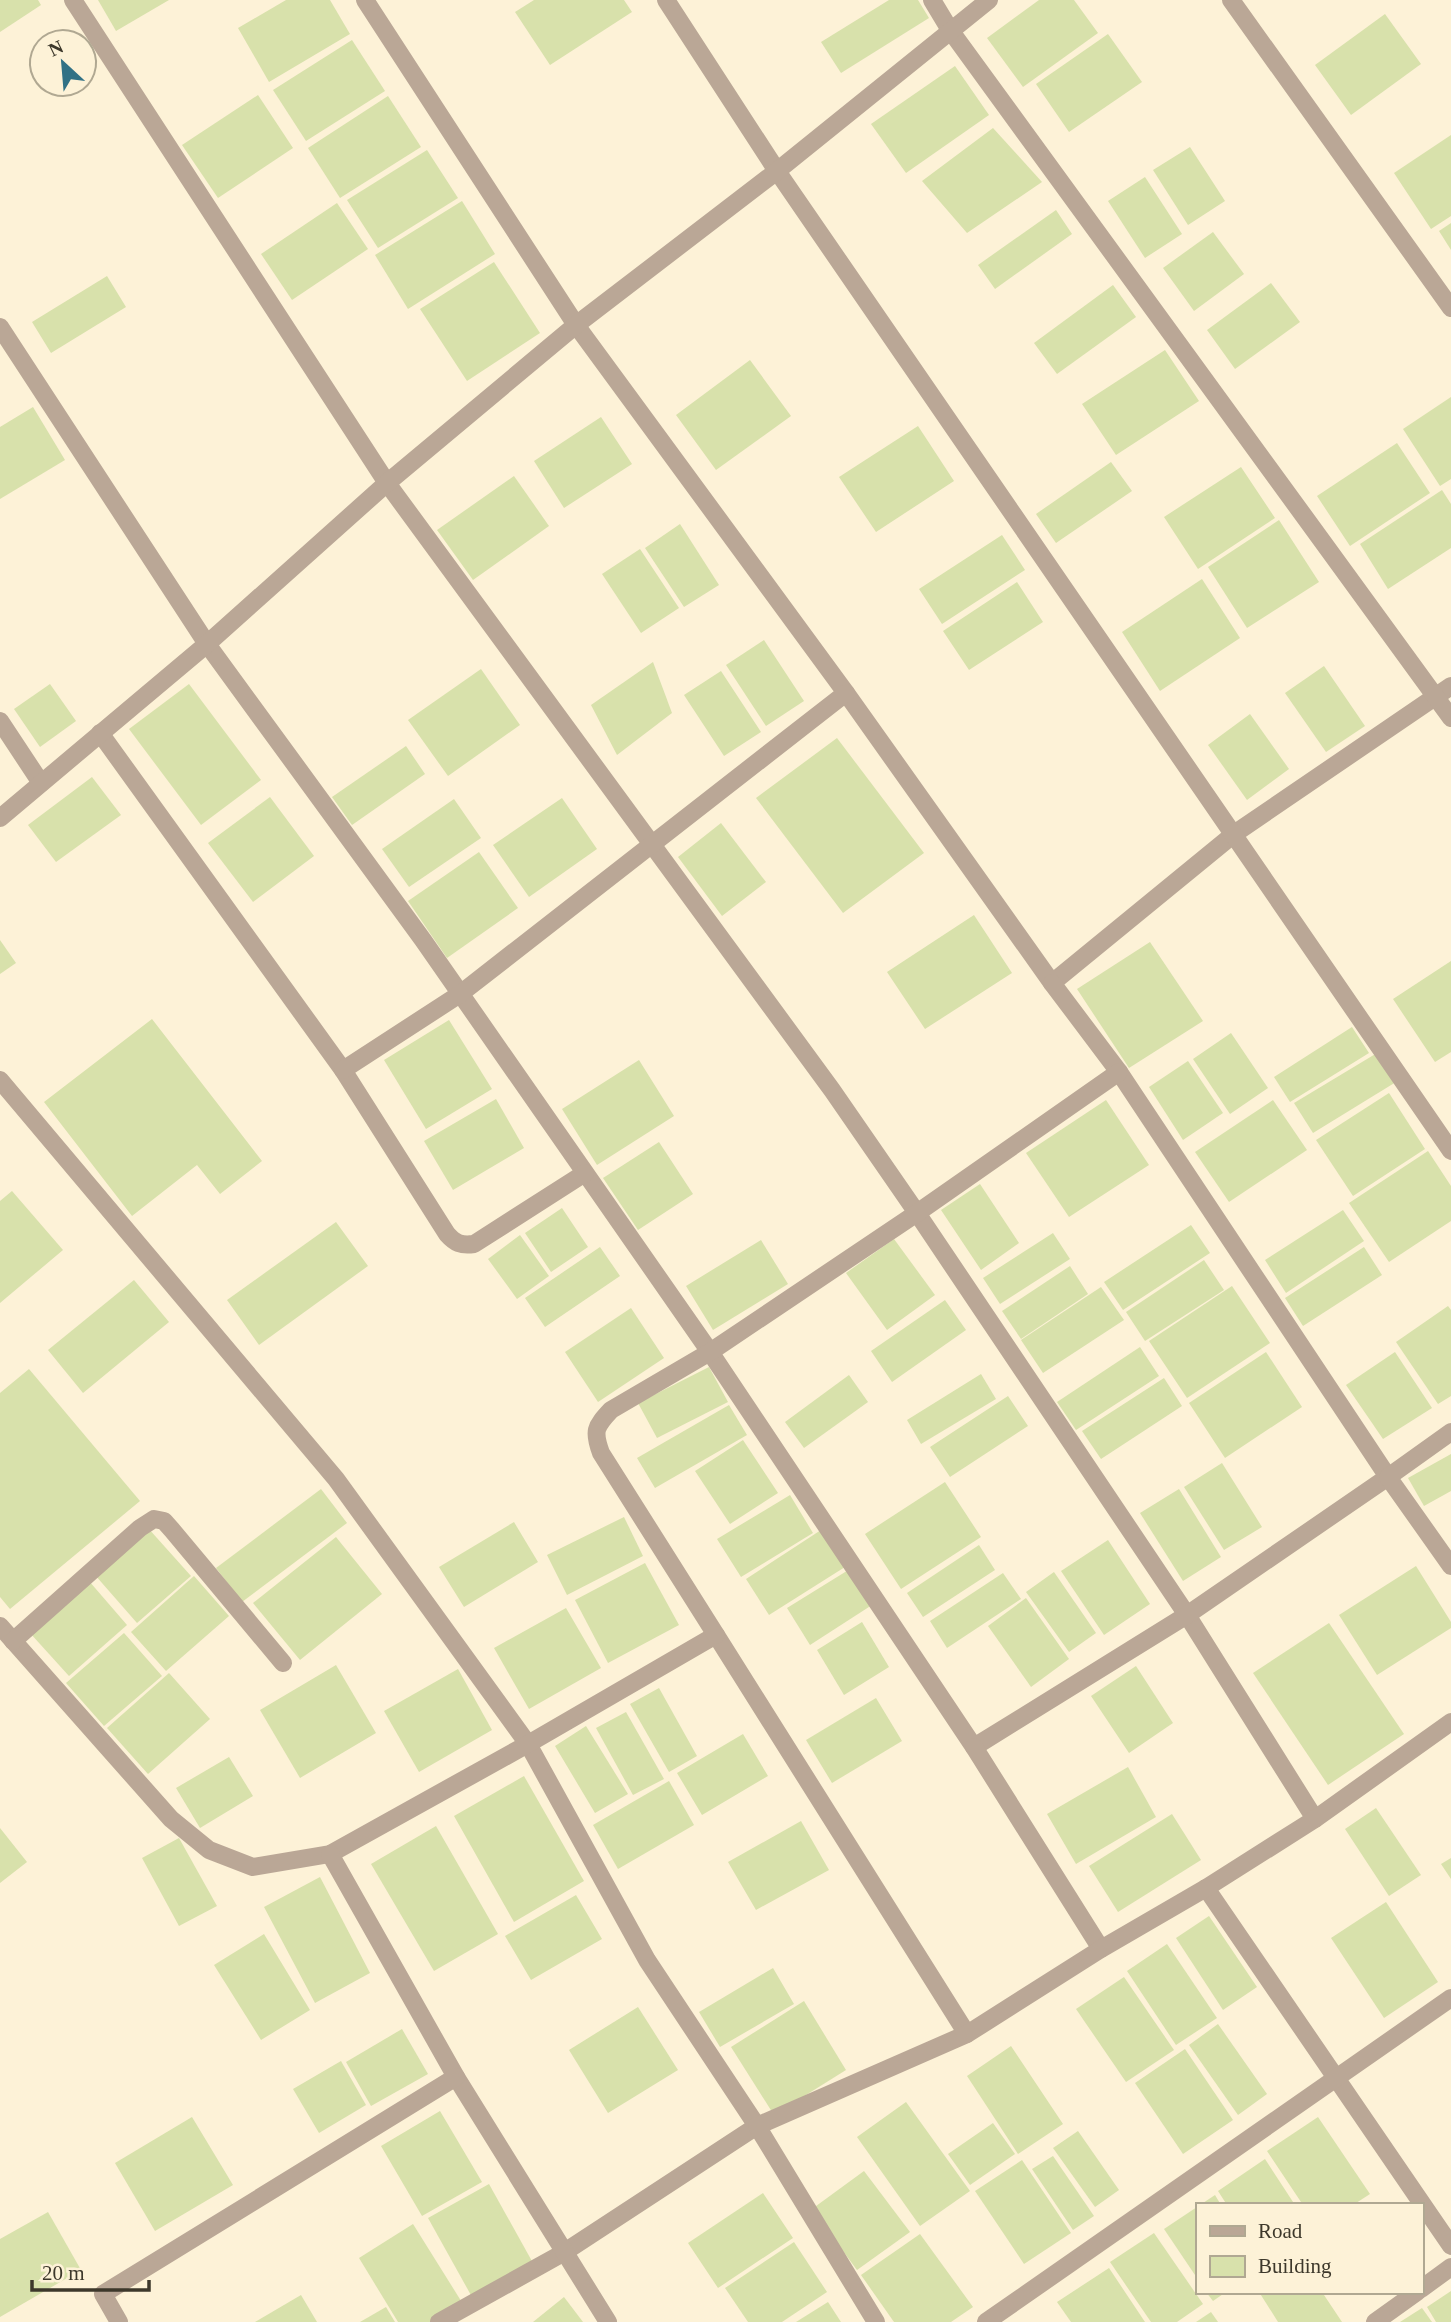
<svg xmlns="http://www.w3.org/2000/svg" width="1451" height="2322" viewBox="0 0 1451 2322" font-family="Georgia,serif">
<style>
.building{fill:#d8e1ab}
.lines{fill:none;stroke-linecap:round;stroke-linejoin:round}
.minor{stroke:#baa796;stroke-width:18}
</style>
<rect width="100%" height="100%" fill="#fdf2d7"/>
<g class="building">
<path d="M0 0H38L41 5 0 32Z"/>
<path d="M98 0H169L116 31Z"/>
<path d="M286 0H330L350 34 269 82 238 28Z"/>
<path d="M534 0H624L632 12 550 65 515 12Z"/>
<path d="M889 0H918L929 18 841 73 821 42Z"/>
<path d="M1039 0H1074L1098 33 1023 87 987 38Z"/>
<path d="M1385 14 1421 64 1351 115 1315 65Z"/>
<path d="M1108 34 1142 82 1069 132 1036 84Z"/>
<path d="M352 40 385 91 306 141 273 90Z"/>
<path d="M955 66 989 115 906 173 871 124Z"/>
<path d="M258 95 293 148 218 198 182 145Z"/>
<path d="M388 96 421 147 340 198 308 148Z"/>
<path d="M993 128 1042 182 967 233 922 181Z"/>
<path d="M1451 135V216L1431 229 1394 173Z"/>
<path d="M1190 147 1225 201 1188 225 1153 170Z"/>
<path d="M427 150 458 198 378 248 347 200Z"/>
<path d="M1145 177 1182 234 1145 258 1108 201Z"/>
<path d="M462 201 495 254 408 309 375 255Z"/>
<path d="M337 203 368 249 292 300 261 254Z"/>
<path d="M1056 210 1072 234 995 289 978 265Z"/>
<path d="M1451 223V250L1439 231Z"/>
<path d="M1213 232 1244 274 1194 311 1163 268Z"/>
<path d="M494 262 540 333 467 381 420 309Z"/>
<path d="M107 276 126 307 51 353 32 322Z"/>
<path d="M1271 283 1300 322 1235 369 1207 330Z"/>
<path d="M1113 285 1136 317 1057 374 1034 343Z"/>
<path d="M1165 350 1199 401 1116 455 1082 404Z"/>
<path d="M750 360 791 416 716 470 676 415Z"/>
<path d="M1451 397V479L1440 486 1403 429Z"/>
<path d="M33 407 65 460 0 499V427Z"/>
<path d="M601 417 632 464 564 508 534 461Z"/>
<path d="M918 426 954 481 876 532 839 477Z"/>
<path d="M1397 443 1430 493 1350 546 1317 496Z"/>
<path d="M1111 462 1132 491 1056 543 1036 514Z"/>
<path d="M1241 467 1275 518 1198 569 1164 517Z"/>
<path d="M514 476 549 526 473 580 437 530Z"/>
<path d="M1442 490 1451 504V548L1388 589 1360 544Z"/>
<path d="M1279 520 1319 582 1247 628 1208 567Z"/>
<path d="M680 524 719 585 684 607 645 548Z"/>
<path d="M1002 535 1025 570 942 624 919 589Z"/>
<path d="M640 549 679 608 641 633 602 574Z"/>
<path d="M1202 579 1240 638 1160 691 1122 632Z"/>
<path d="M1017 582 1043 622 969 670 943 631Z"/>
<path d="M764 640 804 701 766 726 726 665Z"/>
<path d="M653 662 672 713 617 755 591 705Z"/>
<path d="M1324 666 1365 726 1326 752 1285 693Z"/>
<path d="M481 669 520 725 448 776 408 720Z"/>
<path d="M721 671 761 732 724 756 684 695Z"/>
<path d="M50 684 76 721 40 747 14 709Z"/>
<path d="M189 684 261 780 201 825 129 729Z"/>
<path d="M1250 714 1289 769 1247 800 1208 745Z"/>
<path d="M837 738 924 853 843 913 756 798Z"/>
<path d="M406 746 425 774 352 825 332 797Z"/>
<path d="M92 777 121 815 56 862 28 825Z"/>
<path d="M270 797 314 856 253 902 208 843Z"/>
<path d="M562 798 597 849 529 897 493 845Z"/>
<path d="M454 799 481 838 409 887 382 849Z"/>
<path d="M721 823 766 882 722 916 678 857Z"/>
<path d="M479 852 518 908 447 958 408 901Z"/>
<path d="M974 915 1012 973 925 1029 887 972Z"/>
<path d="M0 940 16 963 0 974Z"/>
<path d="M1150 942 1203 1021 1129 1068 1077 989Z"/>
<path d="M1451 961V1052L1435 1062 1393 999Z"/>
<path d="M152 1019 262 1161 220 1194 197 1165 132 1216 44 1102Z"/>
<path d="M449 1020 492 1089 426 1129 384 1060Z"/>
<path d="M1352 1027 1369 1053 1290 1102 1274 1077Z"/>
<path d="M1231 1033 1268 1088 1230 1114 1193 1059Z"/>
<path d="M1377 1053 1396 1082 1313 1133 1294 1103Z"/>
<path d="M639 1060 674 1116 597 1165 562 1109Z"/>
<path d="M1188 1061 1223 1113 1183 1140 1149 1087Z"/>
<path d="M1389 1093 1425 1149 1353 1196 1316 1140Z"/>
<path d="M496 1099 524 1148 453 1190 424 1141Z"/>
<path d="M1106 1100 1149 1165 1069 1217 1026 1153Z"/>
<path d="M1273 1100 1307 1150 1229 1202 1195 1152Z"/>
<path d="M659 1142 693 1194 638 1230 603 1178Z"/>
<path d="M1428 1151 1451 1186V1221L1389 1262 1349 1203Z"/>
<path d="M980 1184 1019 1243 981 1270 941 1210Z"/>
<path d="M12 1191 63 1250 0 1303V1201Z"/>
<path d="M562 1208 588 1247 551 1272 525 1233Z"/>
<path d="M1343 1210 1364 1241 1286 1293 1265 1260Z"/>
<path d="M336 1222 368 1266 259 1345 227 1300Z"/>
<path d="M1191 1225 1210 1253 1123 1310 1104 1282Z"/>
<path d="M1053 1233 1070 1259 1000 1304 983 1278Z"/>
<path d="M520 1235 549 1276 517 1299 488 1259Z"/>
<path d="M894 1239 935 1295 887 1330 846 1273Z"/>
<path d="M761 1240 788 1284 713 1330 686 1286Z"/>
<path d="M600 1247 620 1276 545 1327 525 1298Z"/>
<path d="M1364 1247 1382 1275 1303 1326 1285 1298Z"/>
<path d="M1204 1260 1224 1290 1145 1341 1126 1312Z"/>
<path d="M1070 1266 1088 1294 1021 1339 1002 1311Z"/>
<path d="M134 1280 169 1322 83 1393 48 1350Z"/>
<path d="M1232 1286 1270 1343 1187 1398 1149 1341Z"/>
<path d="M1101 1287 1124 1320 1043 1373 1021 1340Z"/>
<path d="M945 1300 966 1330 892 1382 871 1351Z"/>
<path d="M1448 1306 1451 1310V1396L1438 1404 1396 1342Z"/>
<path d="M631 1308 664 1358 598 1402 565 1352Z"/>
<path d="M1140 1347 1159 1376 1076 1430 1057 1402Z"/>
<path d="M1266 1352 1302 1407 1225 1458 1189 1403Z"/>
<path d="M1395 1352 1432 1408 1383 1439 1346 1385Z"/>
<path d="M709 1367 728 1402 657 1438 638 1403Z"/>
<path d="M29 1369 140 1501 10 1609 0 1597V1393Z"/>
<path d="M981 1374 996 1399 921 1444 907 1420Z"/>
<path d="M849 1375 868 1402 804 1448 785 1422Z"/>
<path d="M1164 1378 1182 1406 1101 1459 1082 1431Z"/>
<path d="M1008 1396 1028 1426 950 1477 930 1447Z"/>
<path d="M729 1405 747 1435 655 1488 637 1458Z"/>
<path d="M743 1440 778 1493 730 1524 695 1471Z"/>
<path d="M1451 1454V1491L1424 1506 1408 1478Z"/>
<path d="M1222 1463 1262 1527 1224 1550 1184 1487Z"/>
<path d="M945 1482 981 1537 901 1589 865 1534Z"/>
<path d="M321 1489 347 1523 242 1602 216 1568Z"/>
<path d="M1179 1489 1221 1557 1183 1581 1140 1513Z"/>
<path d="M790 1495 813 1533 741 1577 717 1539Z"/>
<path d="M624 1517 643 1556 567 1595 547 1555Z"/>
<path d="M514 1522 538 1562 464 1607 439 1567Z"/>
<path d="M148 1528 191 1576 137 1623 95 1575Z"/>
<path d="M821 1530 845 1567 769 1615 746 1579Z"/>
<path d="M336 1537 382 1594 300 1660 253 1603Z"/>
<path d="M1108 1540 1150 1604 1104 1635 1061 1571Z"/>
<path d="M979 1545 995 1570 923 1617 907 1593Z"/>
<path d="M645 1563 679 1625 608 1663 575 1600Z"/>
<path d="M1416 1566 1451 1622V1628L1377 1675 1339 1615Z"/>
<path d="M850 1569 872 1605 810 1645 787 1608Z"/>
<path d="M1054 1572 1096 1633 1069 1652 1026 1592Z"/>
<path d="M1003 1573 1021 1599 947 1648 930 1621Z"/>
<path d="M194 1576 229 1616 166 1671 131 1632Z"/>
<path d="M89 1581 127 1625 69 1676 30 1633Z"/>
<path d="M1026 1598 1069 1659 1031 1687 988 1626Z"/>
<path d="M566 1608 601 1668 529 1709 494 1648Z"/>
<path d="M862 1622 889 1667 844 1695 817 1650Z"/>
<path d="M1329 1623 1404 1734 1328 1785 1253 1673Z"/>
<path d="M124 1633 162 1676 104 1726 66 1683Z"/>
<path d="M336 1665 376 1733 300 1778 260 1710Z"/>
<path d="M1136 1666 1173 1723 1129 1753 1091 1696Z"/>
<path d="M458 1669 492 1730 419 1772 384 1711Z"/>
<path d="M169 1673 210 1719 148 1774 107 1728Z"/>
<path d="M659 1688 697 1756 669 1772 630 1704Z"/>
<path d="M876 1698 902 1741 832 1783 806 1740Z"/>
<path d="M626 1712 664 1779 633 1795 596 1728Z"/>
<path d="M586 1726 628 1794 595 1813 555 1746Z"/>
<path d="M743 1734 768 1776 702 1815 677 1773Z"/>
<path d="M229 1757 253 1796 200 1828 176 1788Z"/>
<path d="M1128 1767 1156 1817 1076 1864 1047 1814Z"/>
<path d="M524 1776 584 1881 514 1922 454 1816Z"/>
<path d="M669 1781 694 1825 618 1869 593 1825Z"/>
<path d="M1376 1808 1421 1875 1389 1896 1345 1829Z"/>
<path d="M1172 1814 1201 1860 1118 1912 1089 1866Z"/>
<path d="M801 1821 829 1870 756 1910 728 1862Z"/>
<path d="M436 1826 498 1934 434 1971 371 1864Z"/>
<path d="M0 1828 27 1862 0 1883Z"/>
<path d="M179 1838 217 1906 179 1926 142 1858Z"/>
<path d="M1451 1858V1879L1441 1864Z"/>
<path d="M320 1877 370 1973 315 2003 264 1907Z"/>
<path d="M576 1895 602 1939 531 1980 505 1936Z"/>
<path d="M1386 1902 1438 1982 1384 2018 1331 1938Z"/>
<path d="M1209 1916 1257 1987 1223 2010 1176 1938Z"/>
<path d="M264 1934 310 2010 261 2040 214 1965Z"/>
<path d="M1167 1944 1217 2018 1176 2045 1127 1971Z"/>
<path d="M773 1968 794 2004 720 2047 699 2012Z"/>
<path d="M1124 1977 1174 2050 1126 2082 1076 2009Z"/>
<path d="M804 2001 846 2070 774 2115 731 2047Z"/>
<path d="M638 2007 678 2070 608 2113 569 2050Z"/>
<path d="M1218 2024 1267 2094 1238 2115 1189 2045Z"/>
<path d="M402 2029 428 2074 371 2106 346 2062Z"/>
<path d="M1011 2046 1063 2124 1018 2154 967 2076Z"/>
<path d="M1185 2049 1233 2120 1183 2154 1135 2083Z"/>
<path d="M341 2061 366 2105 319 2133 293 2089Z"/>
<path d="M906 2102 970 2191 920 2226 857 2137Z"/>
<path d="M440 2111 482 2182 422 2216 381 2146Z"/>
<path d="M192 2117 233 2185 155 2231 115 2163Z"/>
<path d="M1318 2117 1370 2194 1353 2205H1303L1267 2151Z"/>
<path d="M993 2123 1015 2154 970 2185 948 2154Z"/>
<path d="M1078 2131 1119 2190 1095 2207 1053 2148Z"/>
<path d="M1053 2156 1094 2216 1073 2230 1032 2169Z"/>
<path d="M1265 2159 1295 2205H1227L1218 2191Z"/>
<path d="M1022 2160 1071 2233 1024 2264 975 2191Z"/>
<path d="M864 2171 910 2232 857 2270 812 2209Z"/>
<path d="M489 2184 533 2263 472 2297 428 2218Z"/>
<path d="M763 2193 793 2238 718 2288 688 2243Z"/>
<path d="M1215 2195 1221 2205H1200Z"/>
<path d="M1197 2207V2278L1164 2229Z"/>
<path d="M48 2212 81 2270 0 2317V2239Z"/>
<path d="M413 2224 463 2304 434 2322H398L359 2258Z"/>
<path d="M1154 2233 1203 2304 1177 2322H1151L1110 2262Z"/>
<path d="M920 2234 973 2307 951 2322H894L861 2275Z"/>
<path d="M794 2242 827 2292 782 2322H748L725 2288Z"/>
<path d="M1109 2268 1145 2322H1071L1057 2302Z"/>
<path d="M1451 2291V2322H1436L1427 2307Z"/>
<path d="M1206 2292H1226L1213 2301Z"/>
<path d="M1259 2292H1322L1342 2322H1278Z"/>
<path d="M301 2295 317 2322H255Z"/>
<path d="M564 2297 583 2322H533Z"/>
<path d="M828 2302 841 2322H796Z"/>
<path d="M386 2307 395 2322H360Z"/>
<path d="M1422 2308 1432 2322H1400Z"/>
<path d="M1211 2312 1218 2322H1196Z"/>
</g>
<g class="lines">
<g class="minor">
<path d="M73 0 387 483 832 1090 917 1213 1187 1615 1315 1819"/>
<path d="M365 0 576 325 846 693 1052 983 1234 834 1451 686"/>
<path d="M666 0 777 171 1451 1151"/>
<path d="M932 0 950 30 1451 718"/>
<path d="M1231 0 1451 308"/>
<path d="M0 327 207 644 423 940 710 1352 974 1747 1187 1615 1388 1477 1119 1072 1052 983"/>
<path d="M0 721 41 783"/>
<path d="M100 733 343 1070 447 1234C455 1243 461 1246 474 1244L585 1173"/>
<path d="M0 818 207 644 387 483 576 325 777 171 989 0"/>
<path d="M343 1070 460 994 846 693"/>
<path d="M0 1080 336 1479 528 1744 647 1960 757 2126 563 2253 439 2322"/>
<path d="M1451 1432 1388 1477 1451 1566"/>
<path d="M0 1626 171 1819 209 1850 253 1867 330 1854 528 1744 716 1635 967 2034"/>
<path d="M716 1635 601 1453C593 1431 595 1427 611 1410L710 1352 917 1213 1119 1072"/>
<path d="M13 1641 140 1528 154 1519 164 1521 172 1530 283 1663"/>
<path d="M974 1747 1101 1949"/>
<path d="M330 1854 456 2077 608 2322"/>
<path d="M1206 1888 1451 2246"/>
<path d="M1421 2289 1451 2267"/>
<path d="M119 2322 103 2294 456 2077"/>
<path d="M876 2322 757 2126 967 2034 1101 1949 1206 1888 1315 1819 1451 1722"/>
<path d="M986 2322 1451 1998"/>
<path d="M1375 2322 1417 2292"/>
</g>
</g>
<rect x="1196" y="2203" width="228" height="91" fill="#fdf2d7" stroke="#b0a892" stroke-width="2"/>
<rect x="1210" y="2226" width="35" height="10" fill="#baa796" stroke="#b0a892" stroke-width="2"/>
<text x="1258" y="2238" font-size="21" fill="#3d382b">Road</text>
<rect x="1210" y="2256" width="35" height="21" fill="#d8e1ab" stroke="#b0a892" stroke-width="2"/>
<text x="1258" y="2273" font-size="21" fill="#3d382b">Building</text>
<g transform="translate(63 63) rotate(334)"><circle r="33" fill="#fdf2d7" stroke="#b0a892" stroke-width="2"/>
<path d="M0-5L12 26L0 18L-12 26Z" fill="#317185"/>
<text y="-10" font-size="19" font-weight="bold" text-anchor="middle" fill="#3d382b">N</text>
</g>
<path d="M32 2280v10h117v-10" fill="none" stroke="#3d382b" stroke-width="3.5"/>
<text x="42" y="2280" font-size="21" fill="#3d382b" stroke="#fdf2d7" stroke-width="5" paint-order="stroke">20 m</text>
</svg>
